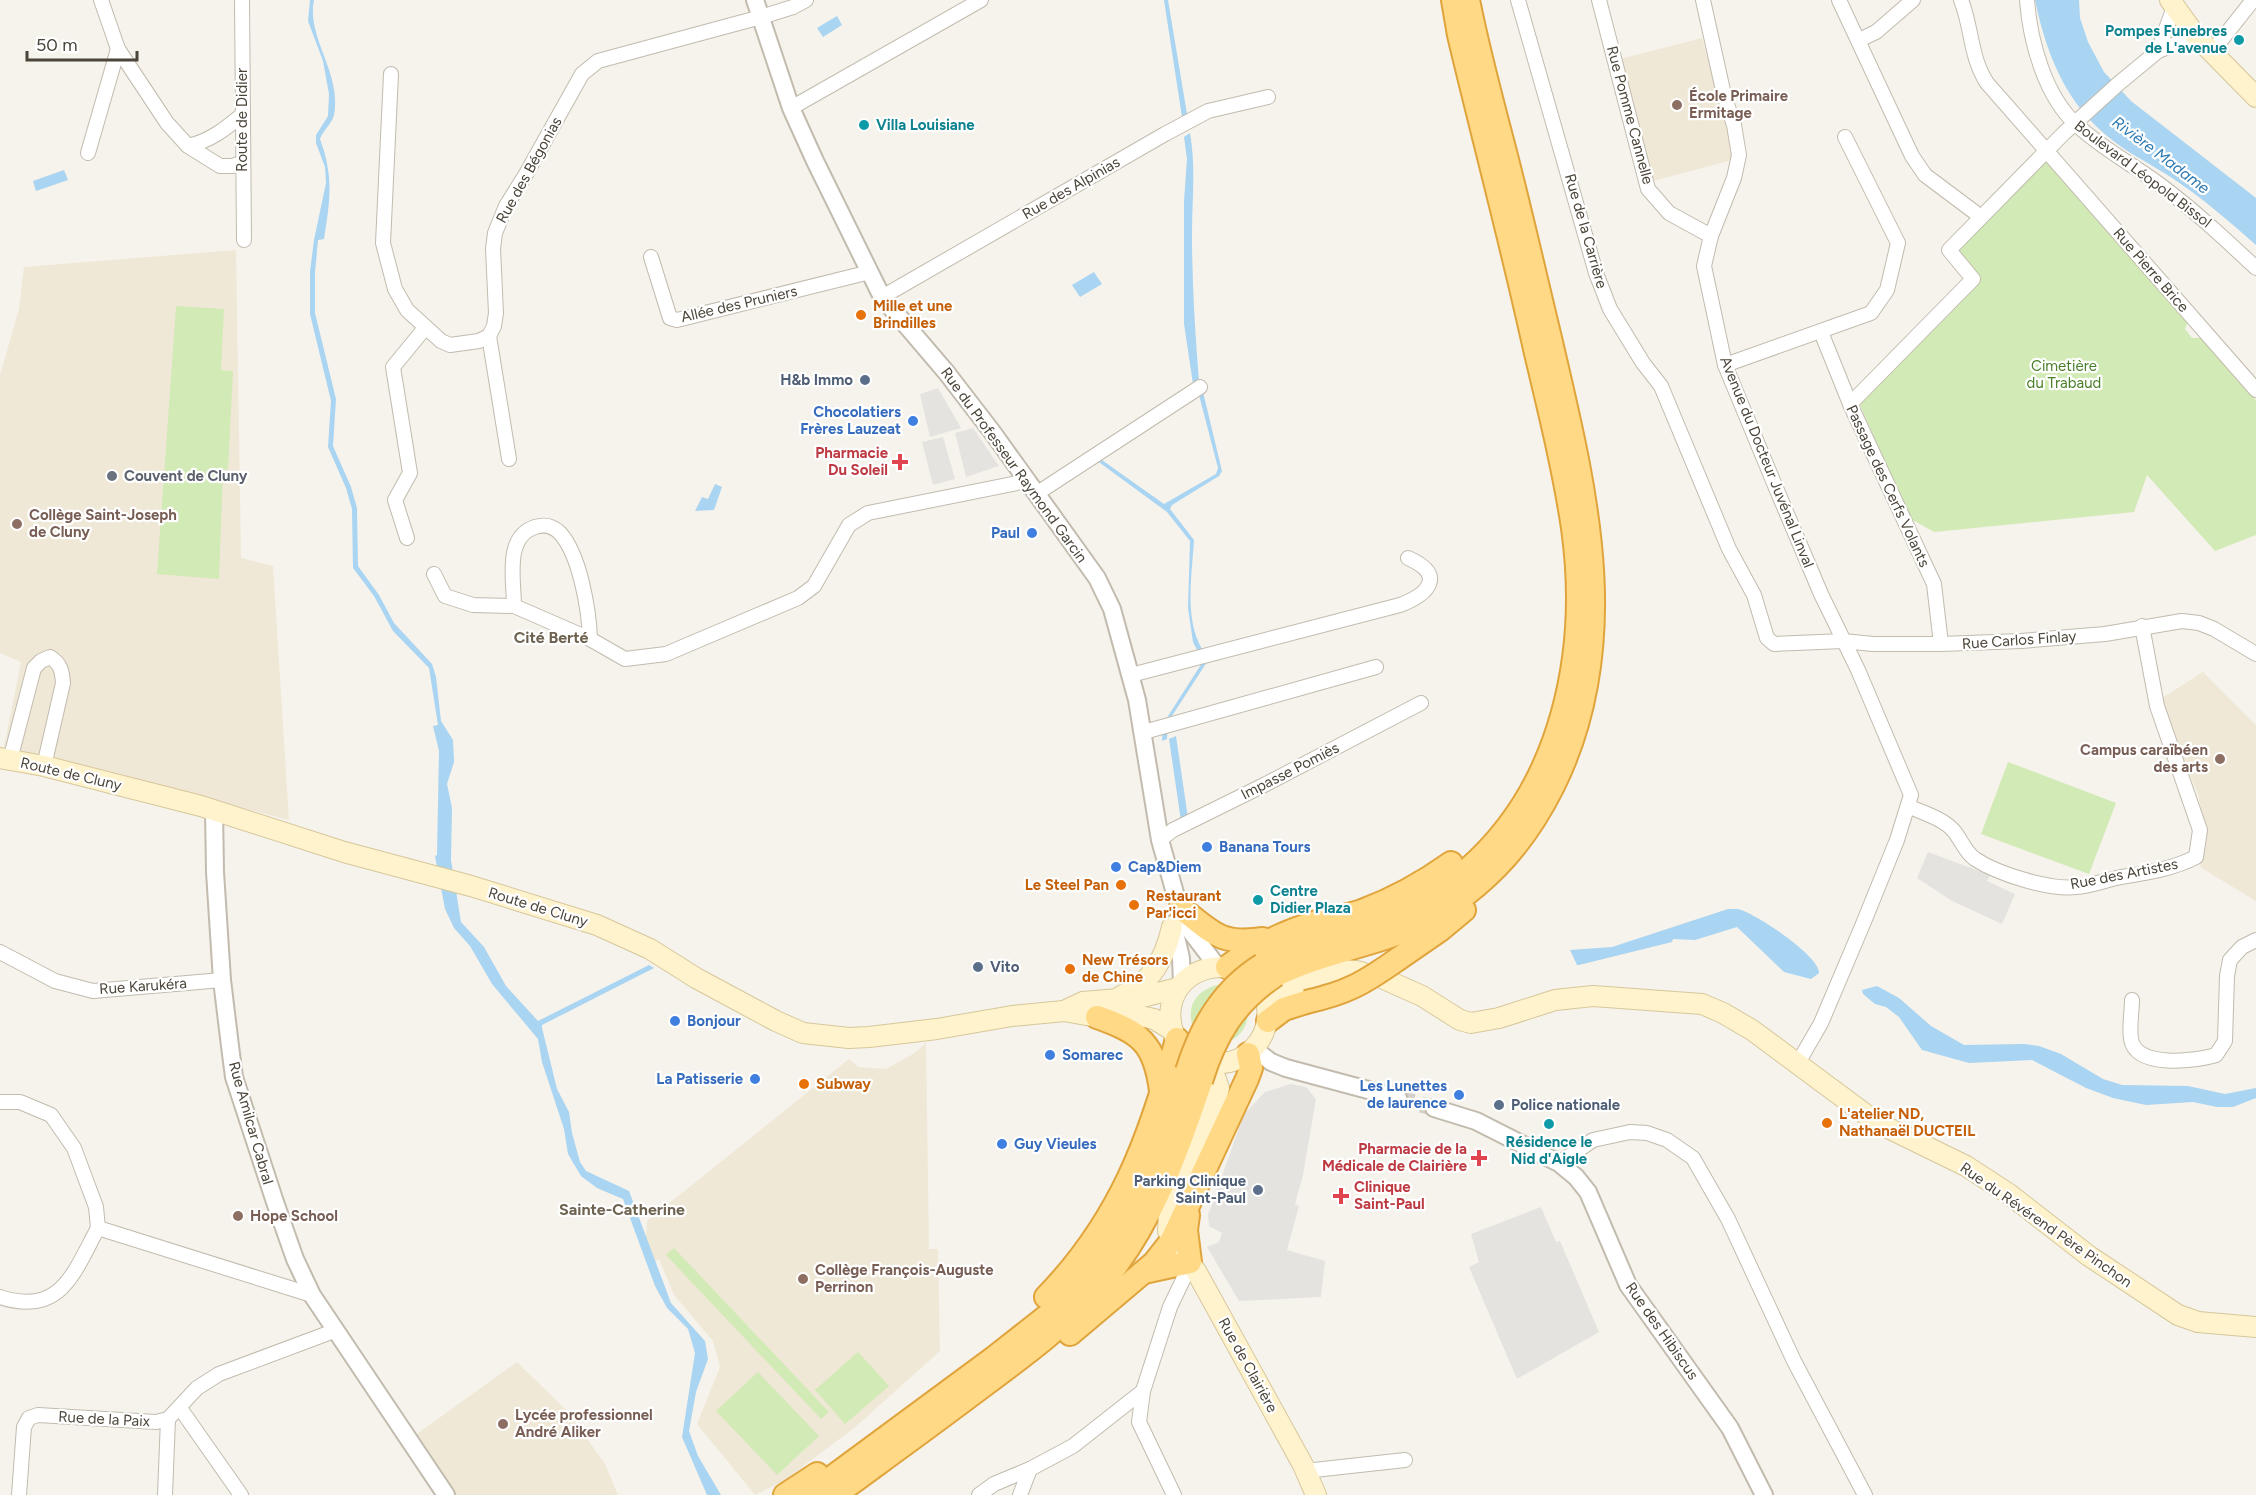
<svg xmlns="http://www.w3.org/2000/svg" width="2256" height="1495" viewBox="0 0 2256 1495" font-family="Figtree,sans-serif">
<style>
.education{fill:#efe8d6}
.green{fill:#d2eab5}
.parking{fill:#e5e3e0}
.water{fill:#a9d4f2}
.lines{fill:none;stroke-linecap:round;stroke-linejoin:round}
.tertiary-tunnel{stroke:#d4d0c8;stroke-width:16;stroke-dasharray:16 8;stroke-linecap:butt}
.minor-casing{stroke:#c2bbae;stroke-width:16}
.tertiary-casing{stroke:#c2bbae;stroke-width:20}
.secondary-casing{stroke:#d6c79b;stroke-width:22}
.trunk-casing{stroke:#e0a43c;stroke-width:26}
.minor{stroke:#fff;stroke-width:14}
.tertiary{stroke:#fff;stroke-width:16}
.secondary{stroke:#fff3cd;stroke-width:20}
.trunk{stroke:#ffd985;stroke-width:22}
.trunk-bridge-casing{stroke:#e0a43c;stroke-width:26;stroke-linecap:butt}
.trunk-bridge{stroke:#ffd985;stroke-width:22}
.culture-dot{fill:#0f9aa8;stroke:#fff;stroke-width:2}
.education-dot{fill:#8d6e63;stroke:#fff;stroke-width:2}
.food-dot{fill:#e8710a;stroke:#fff;stroke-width:2}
.service-dot{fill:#5c6f8a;stroke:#fff;stroke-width:2}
.shop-dot{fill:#3f7fe0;stroke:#fff;stroke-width:2}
.health-dot{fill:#e0444e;stroke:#fff;stroke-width:2}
.worship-dot{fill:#6b7280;stroke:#fff;stroke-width:2}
.labels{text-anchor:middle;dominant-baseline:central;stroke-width:4.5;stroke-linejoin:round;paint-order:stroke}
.culture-label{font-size:15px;font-weight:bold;fill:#0d838f;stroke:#fff;text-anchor:start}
.education-label{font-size:15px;font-weight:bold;fill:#785e54;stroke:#fff;text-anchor:start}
.street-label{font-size:15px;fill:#4b4439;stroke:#fff}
.food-label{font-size:15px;font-weight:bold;fill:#c56008;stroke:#fff;text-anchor:start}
.park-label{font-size:15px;fill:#4a7f2a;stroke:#fff}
.service-label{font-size:15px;font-weight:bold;fill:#4e5e75;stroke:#fff;text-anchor:end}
.shop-label{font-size:15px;font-weight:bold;fill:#366cbe;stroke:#fff;text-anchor:start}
.health-label{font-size:15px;font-weight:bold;fill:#be3a42;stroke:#fff;text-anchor:end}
.worship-label{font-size:15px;font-weight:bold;fill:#5b616d;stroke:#fff;text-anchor:start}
.water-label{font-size:16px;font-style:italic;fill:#2e7ab2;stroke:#fff}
.neighbourhood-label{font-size:16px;font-weight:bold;fill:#6e6250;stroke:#fff}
</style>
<rect width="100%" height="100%" fill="#f6f3ec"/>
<g class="education">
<path d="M1702 38 1736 159 1653 181 1620 59Z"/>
<path d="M236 250 241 558 273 566 289 820 4 747 21 662 0 653V375L19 309 24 267Z"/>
<path d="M2203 672 2256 725V901L2200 867 2207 841 2198 794 2159 700Z"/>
<path d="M926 1043 929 1249H938L940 1351 853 1429 783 1481 755 1495 697 1424 720 1367 713 1341 674 1295 659 1259 652 1263 645 1254 647 1221 849 1059 858 1067 886 1069 913 1054Z"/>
<path d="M517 1362 568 1412 605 1464 618 1495H455L414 1436Z"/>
</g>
<g class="green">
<path d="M2046 159 2188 321 2185 329 2192 338H2203L2256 400V535L2215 551 2147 475 2134 512 1934 532 1911 519 1858 401 1977 279 1955 251Z"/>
<path d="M176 306 224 309 221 370 233 371 228 469 223 470 219 579 157 574Z"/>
<path d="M2008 762 2116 803 2089 874 1981 834Z"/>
<path d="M1217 985 1227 986 1248 1007C1249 1026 1241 1038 1223 1044L1193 1028C1186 1006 1196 991 1217 985Z"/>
<path d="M674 1248 829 1412 821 1419 666 1255Z"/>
<path d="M858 1352 889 1386 845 1424 815 1390Z"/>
<path d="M758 1372 819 1436 777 1475 716 1411Z"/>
</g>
<g class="parking">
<path d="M938 388 961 428 930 437 920 394Z"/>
<path d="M973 428 999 466 966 477 955 433Z"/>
<path d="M943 437 955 479 933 485 922 442Z"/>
<path d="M1928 852 1990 875 1987 881 2015 894 2002 924 1952 901 1917 878Z"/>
<path d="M1291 1084 1306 1087 1316 1099 1303 1175 1295 1204 1299 1206 1287 1250 1325 1261 1321 1297 1239 1301 1207 1247 1219 1242 1222 1233 1209 1226 1208 1215 1244 1114 1265 1092Z"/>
<path d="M1541 1207 1556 1242 1560 1241 1599 1332 1517 1379 1469 1267 1479 1262 1471 1234Z"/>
</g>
<g class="water">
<path d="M310 0H314C306 37 342 73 334 115 332 124 323 130 320 139 334 177 330 200 324 239L318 240 315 273V313L336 399 333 446 351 487 357 508 358 566 379 595 394 623 432 664 436 677 441 721 453 740 454 762 447 784 452 808 451 860 461 922 484 947 506 986 538 1021 649 965 654 968 542 1025V1028L557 1089 569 1112 572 1133 580 1162 586 1171 629 1191 671 1303 705 1341 708 1359 696 1392 689 1431 698 1456 721 1495H707L682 1437 695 1353 688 1329 667 1308 655 1286 623 1199 597 1188 581 1176 568 1154 564 1129 542 1062 538 1039 492 984 470 946 454 928 445 909 435 856 437 855 439 751 433 726 438 725 429 668 393 631 374 596 353 568 352 509 346 488 328 447 331 401 310 314V272L314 240 326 183 325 167 316 143V135L328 116 329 94 323 61 308 21Z"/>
<path d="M1164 0H1168L1187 114 1182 117Z"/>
<path d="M2035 0H2079L2080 18 2088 42 2104 72 2131 101 2256 198V245C2231 223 2206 201 2178 182 2161 170 2141 160 2123 148 2070 112 2048 62 2035 0Z"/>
<path d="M837 16 842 25 823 37 817 28Z"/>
<path d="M1190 133C1196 167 1192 200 1192 234 1192 283 1195 332 1199 381L1193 384 1184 324V201L1187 159 1184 137Z"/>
<path d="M64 170 68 180 36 191 33 181Z"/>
<path d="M1094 272 1102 284 1080 297 1072 285Z"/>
<path d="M1203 392 1222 471 1219 476 1172 505 1170 509 1194 540C1192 574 1184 619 1202 649L1197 650 1193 642 1188 608 1190 541 1167 512 1096 460 1099 458 1164 504 1216 474 1218 468 1199 395Z"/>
<path d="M715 484 722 487 714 510 695 511 702 497 708 499Z"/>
<path d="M1207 662 1168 722 1167 739 1162 741 1163 724 1202 663Z"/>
<path d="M1176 736 1188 818 1181 821 1169 739Z"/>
<path d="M1728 909C1730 909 1737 909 1738 909 1755 913 1820 956 1819 973L1811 979 1784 972 1737 927 1695 940 1673 939 1672 942 1579 965H1577L1570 950 1612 947Z"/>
<path d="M1877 986 1899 998 1931 1026 1964 1045 2024 1044 2039 1046 2061 1054 2103 1079 2122 1085 2188 1086 2225 1094 2256 1088V1098L2233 1107H2217L2193 1102 2146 1105 2113 1098 2086 1088 2032 1060 1969 1063 1922 1050 1899 1017 1886 1007 1875 1004 1863 994 1862 990Z"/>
</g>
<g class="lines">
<path class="tertiary-tunnel" d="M1398 1098 1434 1108"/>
<g class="minor-casing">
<g id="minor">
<path d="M101 0 118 49 167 123 188 146 220 166H232L242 163"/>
<path d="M242 0 244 240"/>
<path d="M1518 0 1596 273 1610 309 1643 363 1661 386 1729 549 1754 595 1767 638 1774 644 1843 641 1873 644H1941L2021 641 2105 634 2182 621 2199 623 2214 629 2256 654"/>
<path d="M1599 0 1648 189 1669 213 1711 236"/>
<path d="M1703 0 1724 95 1734 125 1739 155 1734 178 1711 236 1704 266 1725 365 1776 488 1821 594 1858 670 1911 795 1897 840 1863 924 1821 1023 1798 1063"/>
<path d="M1839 0 1912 156 1925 175 1981 217"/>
<path d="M1961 0C1972 27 1970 57 1987 83L2256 390"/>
<path d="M2027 0C2030 41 2045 97 2077 125 2101 148 2132 164 2159 184 2194 210 2225 239 2256 268"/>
<path d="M1859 40 1876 32 1913 0"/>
<path d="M2158 51 2174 7"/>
<path d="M2211 53 2253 0"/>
<path d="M391 74 383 243 395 289 407 310 441 341 450 345 479 341 489 336 494 326 496 313 493 249 495 233 506 206 526 174 582 74 598 61 761 17 793 7 806 0"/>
<path d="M791 108 981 0"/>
<path d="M188 146C210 141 225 129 242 115"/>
<path d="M88 153 118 49"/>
<path d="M651 257 670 318 677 320 870 272"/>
<path d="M882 297 1165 134 1208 111 1268 97"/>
<path d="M1821 332 1850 404 1934 584 1941 644"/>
<path d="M489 336 509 459"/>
<path d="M1725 365 1871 313 1887 290 1898 243 1845 137"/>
<path d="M1850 404 1973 279 1949 250 2064 133 2118 84 2158 51 2196 36"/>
<path d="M1036 494 1200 387"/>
<path d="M407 538 395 500 410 473 393 367 425 328"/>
<path d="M434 574 445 596 473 605 514 606 590 639 625 659 666 654 798 598 814 586 849 525 868 513 1027 481"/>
<path d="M514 606C514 581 504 537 535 527 544 524 553 526 560 533 580 555 589 610 590 639"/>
<path d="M1131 675 1400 605C1429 594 1446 575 1408 558"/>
<path d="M1144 732 1376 667"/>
<path d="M10 760 34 668 41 661 50 657C61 664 62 671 63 683L44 766"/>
<path d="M1908 806C1923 813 1942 818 1953 830 1961 839 1965 852 1975 859 1998 874 2049 890 2076 887 2091 886 2106 880 2121 877 2146 873 2173 869 2196 857L2200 830 2157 706 2142 626"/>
<path d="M1160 840 1173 830 1266 784 1421 703"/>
<path d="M0 952 55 981 93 991 222 980"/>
<path d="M2132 1000C2132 1012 2129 1027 2131 1039 2136 1069 2196 1061 2216 1055L2225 1041 2227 976 2230 960 2242 947 2256 940"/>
<path d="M0 1102H20L51 1115 74 1148 96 1207 98 1228"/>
<path d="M1559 1163 1593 1140 1630 1132 1647 1133 1667 1140 1693 1158 1728 1219 1794 1361 1865 1495"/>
<path d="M98 1228 312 1295"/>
<path d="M0 1297C61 1317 74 1272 98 1228"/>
<path d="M180 1408 241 1495"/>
<path d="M1305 1471 1405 1460"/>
<path d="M19 1495 24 1427 29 1418 38 1415 156 1422 168 1419 197 1388 219 1374 334 1331"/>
<path d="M165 1495 168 1419"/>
<path d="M979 1495 994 1484 1030 1469 1073 1446 1143 1391"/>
<path d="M1020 1495 1030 1469"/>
<path d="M1174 1495 1139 1422 1143 1391 1170 1307 1191 1263"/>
</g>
</g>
<g class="tertiary-casing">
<g id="tertiary">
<path d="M755 0 791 108 815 161 882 297 946 372 993 433 1097 578 1112 609 1137 700 1160 840 1175 893 1188 928 1217 966"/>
<path d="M214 810 215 872 222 980 230 1046 234 1077 275 1202 295 1259 312 1295 446 1495"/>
<path d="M1173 924 1181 958 1182 983"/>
<path d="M1254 1049 1271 1062 1286 1068 1398 1098"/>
<path d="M1434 1108 1476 1121 1559 1163 1576 1177 1588 1192 1628 1285 1730 1428 1764 1495"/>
</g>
</g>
<g class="secondary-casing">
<g id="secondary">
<path d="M2170 0 2196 36 2256 97"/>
<path d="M0 758 44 766 201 806 344 852 471 886 597 925 650 949 696 978 776 1021 803 1033 849 1038 869 1037 937 1029 1012 1016 1064 1011 1097 1017 1140 1016 1154 1019 1172 1030"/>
<path d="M1384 979 1422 996 1460 1020 1471 1023 1499 1018 1555 1000 1593 996 1702 1004 1723 1013 1752 1030 1876 1122 1966 1166 2009 1194 2089 1256 2178 1315 2198 1322 2256 1327"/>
<path d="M1121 996C1152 983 1165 958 1172 927"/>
<path d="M1266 999C1294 985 1328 964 1361 972"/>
<path d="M1064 1011 1083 1002 1142 997 1178 988"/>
<path d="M1175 1037C1157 994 1194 957 1237 970"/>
<path d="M1216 1063C1247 1065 1271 1037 1267 1007"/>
<path d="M1213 1071 1219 1088 1217 1096 1169 1209 1168 1231 1172 1240 1196 1271 1303 1465 1316 1495"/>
</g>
</g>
<g class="trunk-casing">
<g id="trunk">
<path d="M1181 908C1213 933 1220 945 1263 939"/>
<path d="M1398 959 1440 930 1464 910"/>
<path d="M1262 965C1291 947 1324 940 1356 930 1396 918 1436 897 1467 870 1564 786 1590 650 1573 528 1564 468 1549 408 1535 349 1512 244 1484 140 1459 35L1453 0"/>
<path d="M1227 967C1254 946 1284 932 1317 922 1332 918 1347 916 1362 911 1394 899 1423 883 1451 863"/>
<path d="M1276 975C1311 958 1348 950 1385 938 1418 927 1450 908 1476 886 1509 859 1534 824 1553 786 1625 641 1585 488 1550 338 1535 276 1521 214 1505 152 1492 102 1478 51 1468 0"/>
<path d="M1097 1017C1140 1032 1155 1043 1161 1091"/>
<path d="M1268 1021 1284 1009 1306 1002"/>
<path d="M1144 1272 1190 1262 1186 1230 1188 1215"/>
<path d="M1046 1297C1120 1221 1150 1139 1177 1039"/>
<path d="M1070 1334 1154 1263 1172 1240 1247 1079 1251 1068 1248 1054"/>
<path d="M785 1495 817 1474"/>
<path d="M808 1495 995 1357 1056 1309 1077 1286 1127 1221 1148 1179 1187 1071"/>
<path d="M835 1495C880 1462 926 1429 971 1395 1015 1362 1062 1329 1099 1287 1150 1229 1177 1153 1201 1081"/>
</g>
</g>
<use href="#minor" class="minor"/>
<use href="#tertiary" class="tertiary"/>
<use href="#secondary" class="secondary"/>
<use href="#trunk" class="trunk"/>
<g class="trunk-bridge-casing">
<g id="trunk-bridge">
<path d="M1306 1002C1347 993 1364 983 1398 959"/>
<path d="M1187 1071C1201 1027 1222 990 1262 965"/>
<path d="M1201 1081C1215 1035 1235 1002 1276 975"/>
</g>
</g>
<use href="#trunk-bridge" class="trunk-bridge"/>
</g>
<g class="culture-dot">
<circle cx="2239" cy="40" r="6"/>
<circle cx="864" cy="125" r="6"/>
<circle cx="1258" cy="900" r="6"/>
<circle cx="1549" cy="1124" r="6"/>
</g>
<g class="education-dot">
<circle cx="1677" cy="105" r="6"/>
<circle cx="17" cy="524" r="6"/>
<circle cx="2220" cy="759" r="6"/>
<circle cx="238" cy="1216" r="6"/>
<circle cx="803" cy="1279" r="6"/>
<circle cx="503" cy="1424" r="6"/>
</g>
<g class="food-dot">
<circle cx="861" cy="315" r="6"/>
<circle cx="1121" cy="885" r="6"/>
<circle cx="1134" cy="905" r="6"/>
<circle cx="1070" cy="969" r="6"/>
<circle cx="804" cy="1084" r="6"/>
<circle cx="1827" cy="1123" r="6"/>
</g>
<g class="service-dot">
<circle cx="865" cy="380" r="6"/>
<circle cx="978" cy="967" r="6"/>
<circle cx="1499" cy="1105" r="6"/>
<circle cx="1258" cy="1190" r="6"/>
</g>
<g class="shop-dot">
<circle cx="913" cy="421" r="6"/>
<circle cx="1032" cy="533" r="6"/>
<circle cx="1207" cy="847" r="6"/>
<circle cx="1116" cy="867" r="6"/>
<circle cx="675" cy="1021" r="6"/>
<circle cx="1050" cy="1055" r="6"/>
<circle cx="755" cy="1079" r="6"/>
<circle cx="1459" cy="1095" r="6"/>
<circle cx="1002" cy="1144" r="6"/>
</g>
<g class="health-dot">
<path d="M897 453h6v6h6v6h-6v6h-6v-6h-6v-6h6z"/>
<path d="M1476 1149h6v6h6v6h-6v6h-6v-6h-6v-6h6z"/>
<path d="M1338 1187h6v6h6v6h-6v6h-6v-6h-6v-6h6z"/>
</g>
<circle class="worship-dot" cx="112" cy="476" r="6"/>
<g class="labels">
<g class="culture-label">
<text x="2227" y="31" text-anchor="end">Pompes Funebres<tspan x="2227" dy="17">de L'avenue</tspan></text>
<text x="876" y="125">Villa Louisiane</text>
<text x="1270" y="891">Centre<tspan x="1270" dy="17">Didier Plaza</tspan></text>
<text x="1549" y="1142" text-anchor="middle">Résidence le<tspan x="1549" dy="17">Nid d'Aigle</tspan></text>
</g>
<g class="education-label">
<text x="1689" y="96">École Primaire<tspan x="1689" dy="17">Ermitage</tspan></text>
<text x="29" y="515">Collège Saint-Joseph<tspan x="29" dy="17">de Cluny</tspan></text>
<text x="2208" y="750" text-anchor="end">Campus caraïbéen<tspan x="2208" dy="17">des arts</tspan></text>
<text x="250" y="1216">Hope School</text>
<text x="815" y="1270">Collège François-Auguste<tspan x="815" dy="17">Perrinon</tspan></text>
<text x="515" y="1415">Lycée professionnel<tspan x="515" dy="17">André Aliker</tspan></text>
</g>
<g class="street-label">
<text transform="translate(1630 115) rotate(75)">Rue Pomme Cannelle</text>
<text transform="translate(242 120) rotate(-90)">Route de Didier</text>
<text transform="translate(529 170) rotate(-61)">Rue des Bégonias</text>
<text transform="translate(2143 174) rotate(37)">Boulevard Léopold Bissol</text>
<text transform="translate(1071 188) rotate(-30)">Rue des Alpinias</text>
<text transform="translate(1586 231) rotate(74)">Rue de la Carrière</text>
<text transform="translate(2151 270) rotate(49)">Rue Pierre Brice</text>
<text transform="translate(739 304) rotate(-13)">Allée des Pruniers</text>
<text transform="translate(1767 462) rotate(68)">Avenue du Docteur Juvénal Linval</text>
<text transform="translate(1014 465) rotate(54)">Rue du Professeur Raymond Garcin</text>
<text transform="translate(1888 486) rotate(65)">Passage des Cerfs Volants</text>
<text transform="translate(2019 640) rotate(-4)">Rue Carlos Finlay</text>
<text transform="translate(1290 771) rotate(-27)">Impasse Pomiès</text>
<text transform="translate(71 774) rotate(13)">Route de Cluny</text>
<text transform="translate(2124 874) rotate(-11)">Rue des Artistes</text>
<text transform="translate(538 907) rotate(17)">Route de Cluny</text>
<text transform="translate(143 986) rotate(-4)">Rue Karukéra</text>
<text transform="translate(251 1123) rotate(74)">Rue Amilcar Cabral</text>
<text transform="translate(2046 1225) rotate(35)">Rue du Révérend Père Pinchon</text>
<text transform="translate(1662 1331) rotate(55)">Rue des Hibiscus</text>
<text transform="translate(1248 1365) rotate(61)">Rue de Clairière</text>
<text transform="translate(104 1419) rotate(3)">Rue de la Paix</text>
</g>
<g class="food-label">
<text x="873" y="306">Mille et une<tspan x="873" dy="17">Brindilles</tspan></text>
<text x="1109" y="885" text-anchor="end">Le Steel Pan</text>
<text x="1146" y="896">Restaurant<tspan x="1146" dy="17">Par'icci</tspan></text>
<text x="1082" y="960">New Trésors<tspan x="1082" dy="17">de Chine</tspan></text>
<text x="816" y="1084">Subway</text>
<text x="1839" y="1114">L'atelier ND,<tspan x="1839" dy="17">Nathanaël DUCTEIL</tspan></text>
</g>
<g class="park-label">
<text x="2064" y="366">Cimetière<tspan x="2064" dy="17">du Trabaud</tspan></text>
</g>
<g class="service-label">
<text x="853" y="380">H&amp;b Immo</text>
<text x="990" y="967" text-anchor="start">Vito</text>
<text x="1511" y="1105" text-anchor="start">Police nationale</text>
<text x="1246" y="1181">Parking Clinique<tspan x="1246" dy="17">Saint-Paul</tspan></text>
</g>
<g class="shop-label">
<text x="901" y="412" text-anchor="end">Chocolatiers<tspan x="901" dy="17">Frères Lauzeat</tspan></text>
<text x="1020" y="533" text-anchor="end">Paul</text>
<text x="1219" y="847">Banana Tours</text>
<text x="1128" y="867">Cap&amp;Diem</text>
<text x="687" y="1021">Bonjour</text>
<text x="1062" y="1055">Somarec</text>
<text x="743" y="1079" text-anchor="end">La Patisserie</text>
<text x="1447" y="1086" text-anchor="end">Les Lunettes<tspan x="1447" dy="17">de laurence</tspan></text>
<text x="1014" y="1144">Guy Vieules</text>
</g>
<g class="health-label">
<text x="888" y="453">Pharmacie<tspan x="888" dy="17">Du Soleil</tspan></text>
<text x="1467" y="1149">Pharmacie de la<tspan x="1467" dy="17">Médicale de Clairière</tspan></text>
<text x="1354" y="1187" text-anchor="start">Clinique<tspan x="1354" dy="17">Saint-Paul</tspan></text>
</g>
<g class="worship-label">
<text x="124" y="476">Couvent de Cluny</text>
</g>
<g class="water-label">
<text transform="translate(2161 155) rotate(37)">Rivière Madame</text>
</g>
<g class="neighbourhood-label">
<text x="551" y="637">Cité Berté</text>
<text x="622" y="1209">Sainte-Catherine</text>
</g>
</g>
<path d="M27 51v9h110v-9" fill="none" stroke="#4b4439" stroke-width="3"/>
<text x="36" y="51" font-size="18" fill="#4b4439" stroke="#ffffff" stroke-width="4.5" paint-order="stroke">50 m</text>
</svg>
